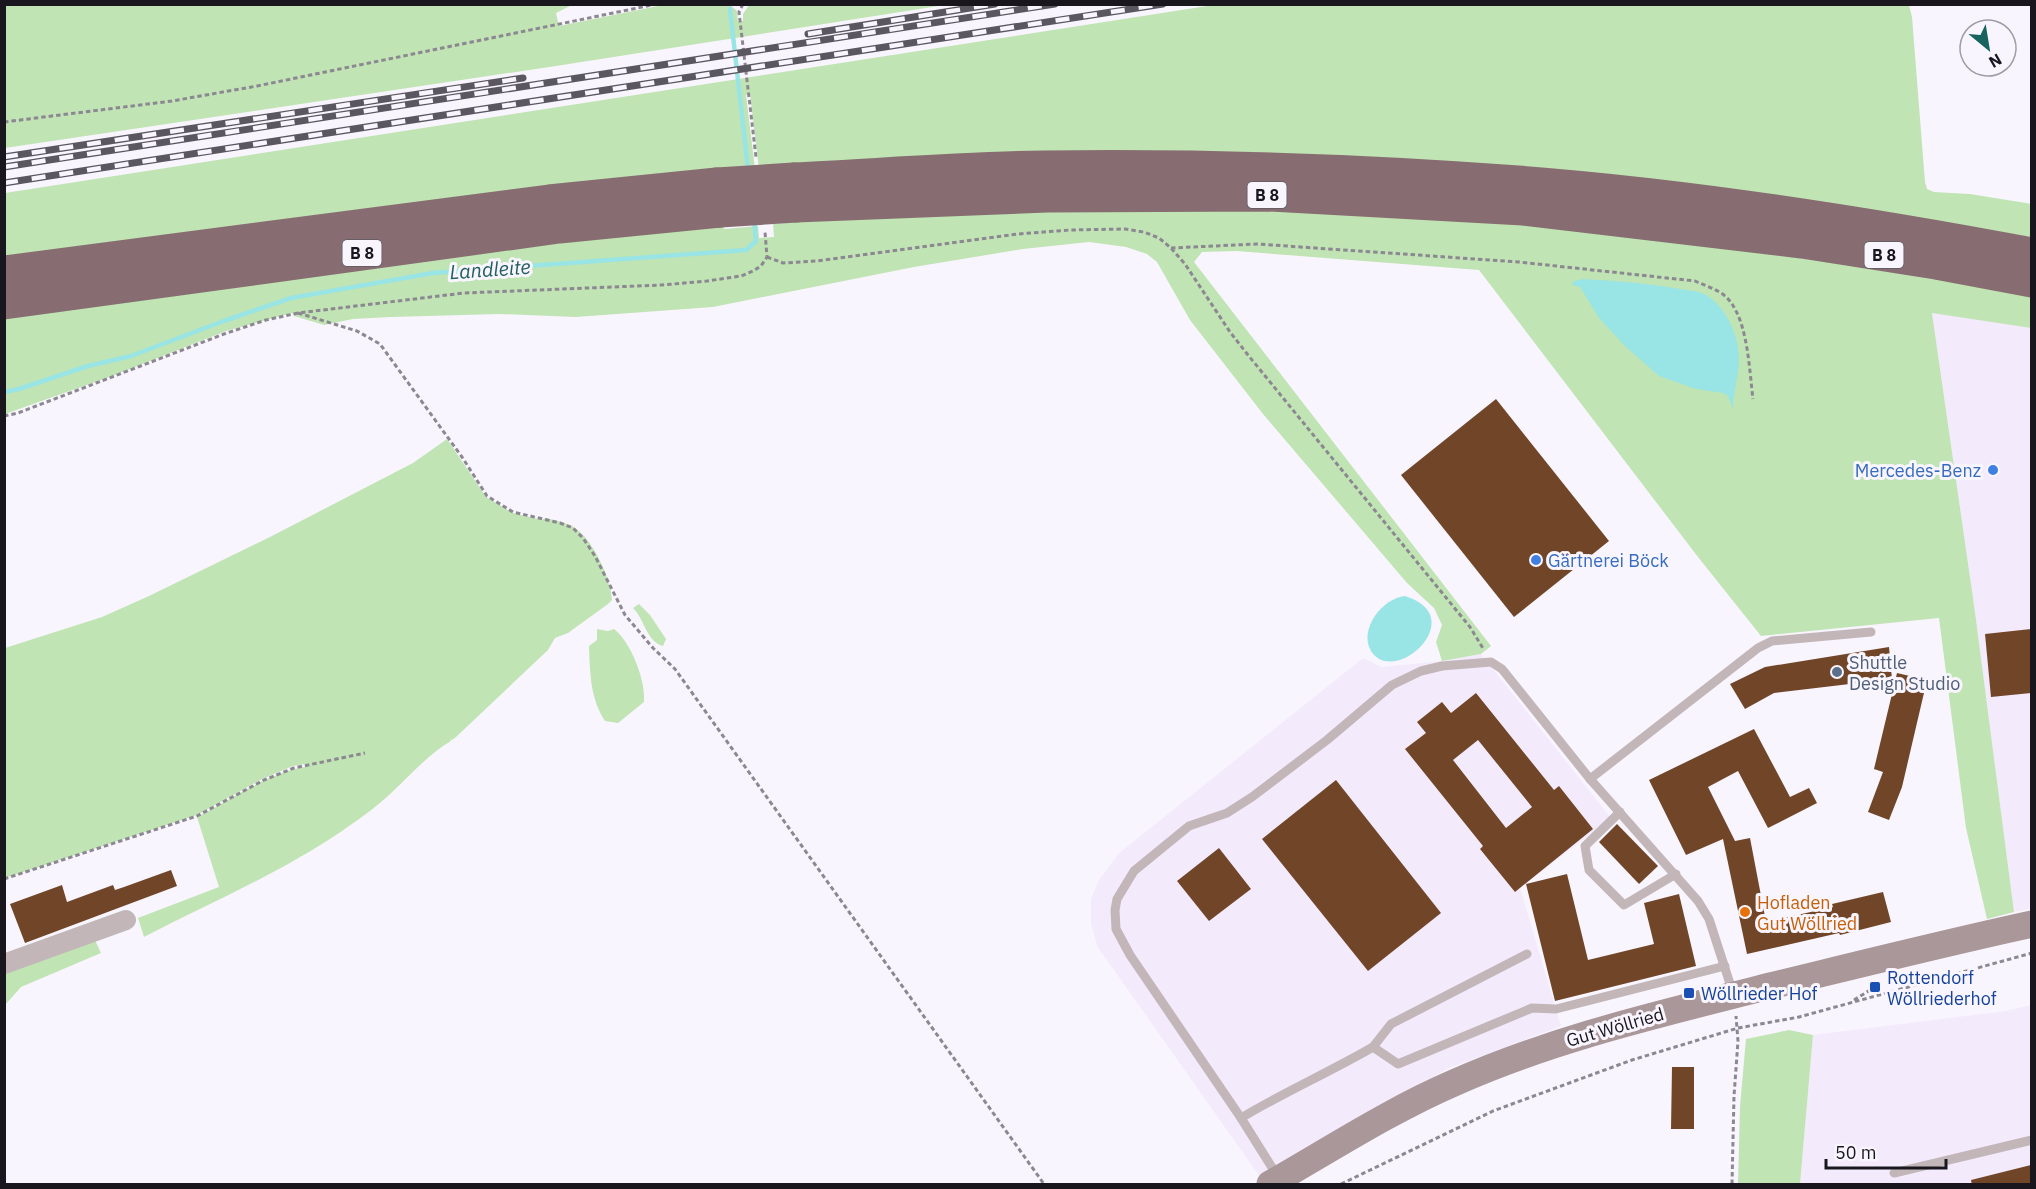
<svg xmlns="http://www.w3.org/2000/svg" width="2036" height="1189" viewBox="0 0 2036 1189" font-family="'IBM Plex Sans',sans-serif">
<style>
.built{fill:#f3eafc}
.green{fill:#c1e4b4}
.water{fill:#99e4e4}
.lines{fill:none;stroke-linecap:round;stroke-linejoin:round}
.stream{stroke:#99e4e4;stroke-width:4.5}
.building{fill:#714628;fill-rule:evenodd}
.path{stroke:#8c8891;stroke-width:3;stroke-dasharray:4.5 3;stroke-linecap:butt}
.lane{stroke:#c3b6b8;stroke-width:9}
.street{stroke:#c3b6b8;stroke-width:20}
.secondary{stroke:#aa9799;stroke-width:27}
.highway{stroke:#876d71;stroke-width:33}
.rail-casing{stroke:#5b5760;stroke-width:7}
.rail{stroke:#f9f5fe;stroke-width:4.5;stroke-dasharray:14;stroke-linecap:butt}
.highway-bridge{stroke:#876d71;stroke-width:33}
.shop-dot{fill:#3f7fe0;stroke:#f9f5fe;stroke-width:2}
.service-dot{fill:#5c6f8a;stroke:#f9f5fe;stroke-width:2}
.food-dot{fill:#e8710a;stroke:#f9f5fe;stroke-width:2}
.transit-dot{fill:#1a4fb4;stroke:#f9f5fe;stroke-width:2}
.labels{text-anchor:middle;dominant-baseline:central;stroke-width:6;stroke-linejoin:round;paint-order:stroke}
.shield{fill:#f9f5fe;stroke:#5c5961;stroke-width:1.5}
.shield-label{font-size:16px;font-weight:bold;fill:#19161e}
.shop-label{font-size:18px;fill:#366cbe;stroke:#f9f5fe;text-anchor:end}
.service-label{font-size:18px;fill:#4e5e75;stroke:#f9f5fe;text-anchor:start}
.food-label{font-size:18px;fill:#c56008;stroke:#f9f5fe;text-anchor:start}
.transit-label{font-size:18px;fill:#164399;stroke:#f9f5fe;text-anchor:start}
.street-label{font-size:18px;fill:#19161e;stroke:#f9f5fe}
.water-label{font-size:20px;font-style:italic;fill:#205e5f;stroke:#f9f5fe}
</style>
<rect width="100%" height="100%" fill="#f9f5fe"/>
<g class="built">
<path d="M1932 312 2031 328 2032 908 2014 912 1975 612Z"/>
<path d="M1481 654 1611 818 1520 888 1561 1026 1447 1069 1260 1177 1097 946 1091 923V899L1099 880 1119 853 1363 658 1382 667 1442 661Z"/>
<path d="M2031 1005V1184H1800L1813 1035 2006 1011Z"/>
</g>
<g class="green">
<path d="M5 4 572 5 556 13 559 26 663 5H730L737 11 738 22 743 21V14L749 5H945L556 66 5 148Z"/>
<path d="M1220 4 1909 5 1912 17 1925 182 1927 189 1934 192 1970 194 2032 204 2031 237 1914 218 759 169 750 94 746 95 755 169 5 264V193Z"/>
<path d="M1176 204 1601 227 2031 288V328L1932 313 1975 612 2014 912 1987 919 1966 828 1939 618 1761 636 1698 557 1479 270 1236 251 1202 252 1194 262 1491 646 1481 654 1442 661 1436 642 1442 625 1434 608 1407 583 1263 414 1190 320 1157 262 1147 254 1126 247 1089 242 1023 249 914 267 713 307 576 317 499 314 391 317 353 319 324 325 294 316 292 313 226 331 112 376 5 414 4 314 242 280 723 224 724 229 758 226 759 238 774 237 773 224 796 222Z"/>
<path d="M447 439 486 497 513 513 542 520 545 518C554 520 564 522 572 526 592 537 611 578 612 600L608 604 568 633 555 638 548 650 456 737 452 740 450 739 451 741C427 755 410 776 389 795 375 808 358 820 342 831 280 873 210 903 144 937L138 918 219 887 197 817C231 800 267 773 305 767V764L293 766 262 779 197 815 5 878V648L102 617 149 596 270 537 413 463Z"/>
<path d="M639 604 650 615 666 639 663 646C646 641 645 620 633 608Z"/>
<path d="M597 629 608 631 614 629C631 642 646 681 644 702L618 723 605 721C590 698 590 673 589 646L597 640Z"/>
<path d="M94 938 101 953 21 987 5 1005 4 970Z"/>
<path d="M1789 1030 1813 1035 1800 1184H1738L1740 1106 1746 1039Z"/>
</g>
<g class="water">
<path d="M1583 279C1615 281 1648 283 1680 289 1687 290 1696 291 1702 293 1725 303 1739 335 1739 359 1739 376 1733 392 1733 409L1728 396 1723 393 1696 389 1659 376 1625 346 1599 318 1580 287 1572 285 1574 281Z"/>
<path d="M1405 596C1472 617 1394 688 1371 651 1358 629 1383 598 1405 596Z"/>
</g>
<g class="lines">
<g class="stream">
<path d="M730 9 748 169"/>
<path d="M4 392 19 389 88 366 131 356 221 322 291 298 433 273 746 250 756 241 754 219"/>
</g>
</g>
<g class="building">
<path d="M1496 399 1609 541 1514 617 1401 475Z"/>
<path d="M2031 629V693L1991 697 1985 634Z"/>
<path d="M1889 647 1892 679 1774 693 1745 709 1730 684 1765 667Z"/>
<path d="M1897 673 1927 680 1902 787 1889 820 1868 812 1883 772 1874 769Z"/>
<path d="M1476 693 1554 790 1559 786 1593 829 1515 892 1480 849 1483 846 1405 749 1426 733 1417 722 1442 702 1451 713ZM1478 740 1532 807 1506 828 1453 760Z"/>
<path d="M1754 729 1790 797 1809 788 1817 803 1768 828 1738 771 1708 787 1735 841 1750 838 1766 922 1833 907 1832 904 1883 892 1891 922 1840 935 1839 933 1747 954 1723 839 1686 855 1649 780Z"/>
<path d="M1336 780 1441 913 1368 971 1262 839Z"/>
<path d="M1617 824 1658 866 1639 884 1599 842Z"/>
<path d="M1219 848 1251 889 1209 921 1177 881Z"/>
<path d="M171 870 177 886 25 943 10 904 62 885 67 902 113 885 115 890 124 887Z"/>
<path d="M1567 874 1588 960 1654 944 1644 903 1679 894 1696 966 1555 1001 1526 884Z"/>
<path d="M1672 1067H1694V1129H1671Z"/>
<path d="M2031 1165V1185H1972L1971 1180Z"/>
</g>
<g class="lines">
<g class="path">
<path d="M743 4 739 12 756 157"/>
<path d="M4 122 172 101 257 86 657 4"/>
<path d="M1171 248 1257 244 1519 262 1695 281C1704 285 1713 288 1721 293 1748 310 1749 369 1753 399"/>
<path d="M767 257 783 263 817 261 1018 234 1070 230 1125 229 1144 232 1159 238 1171 248 1185 264 1230 332 1248 355 1470 627 1484 650"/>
<path d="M298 313 357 331 380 344 462 457 487 496 513 512 560 523 573 528 583 538 595 556 625 615 653 648 675 669 1044 1184"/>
<path d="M4 416 18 413 224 334 266 320 298 313 464 293 662 285 707 281 741 276 753 271 761 266 767 257 765 232"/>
<path d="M4 879 197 816 264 780 294 768 365 753"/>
<path d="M1854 1000 1875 987"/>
<path d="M1341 1184 1493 1111 1632 1060 1738 1028 1799 1017 2032 953"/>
<path d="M1732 1184 1734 1096 1738 1041 1736 1016"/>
</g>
<g class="lane">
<path d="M1590 779 1758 648 1772 641 1871 632"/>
<path d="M1620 812 1585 846 1589 870 1624 905 1676 874"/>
<path d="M1527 954 1391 1024 1373 1047 1398 1064 1532 1008 1556 1009 1725 966"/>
<path d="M1241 1118C1284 1092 1330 1072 1373 1047"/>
<path d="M1894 1173 2032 1140"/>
<path d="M1278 1177 1241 1118 1130 955 1116 929 1115 910 1117 899 1134 871 1189 826 1227 813 1252 797 1327 740 1392 685 1421 671 1442 666 1491 662 1502 669 1590 779 1698 901 1709 919 1733 993"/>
</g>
<path class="street" d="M4 964 126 920"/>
<path class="secondary" d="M1270 1184C1331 1149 1391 1110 1456 1082 1553 1039 1656 1015 1758 989 1849 967 1940 944 2032 924"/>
<g class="highway">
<path d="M794 179C877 175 960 168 1044 167 1202 165 1360 170 1518 182 1690 195 1862 222 2032 254"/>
<path d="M796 206 1047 196 1270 195 1523 209 1802 242 1936 263 2032 281"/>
<path d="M4 272 549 201 717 184"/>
<path d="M4 303 559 227 720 211"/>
</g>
<g class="rail-casing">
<g id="rail">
<path d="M808 34 995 4"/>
<path d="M4 157 523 78"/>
<path d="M4 167 1055 4"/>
<path d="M4 183 1163 4"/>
</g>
</g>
<use href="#rail" class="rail"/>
<g class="highway-bridge">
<path d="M717 184 794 179"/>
<path d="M720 211 796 206"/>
</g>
</g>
<g class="shop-dot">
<circle cx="1993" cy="470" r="6"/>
<circle cx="1536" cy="560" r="6"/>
</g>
<circle class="service-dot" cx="1837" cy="672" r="6"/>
<circle class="food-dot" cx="1745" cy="912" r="6"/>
<g class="transit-dot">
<rect x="1869" y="981" width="12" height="12" rx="3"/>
<rect x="1683" y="987" width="12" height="12" rx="3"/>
</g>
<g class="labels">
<g class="shield">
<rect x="1247.5" y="182" width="39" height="26" rx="4.5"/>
<rect x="342.5" y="240" width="39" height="26" rx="4.5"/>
<rect x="1864.5" y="242" width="39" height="26" rx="4.5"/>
</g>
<g class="shield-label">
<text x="1267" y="195">B 8</text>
<text x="362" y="253">B 8</text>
<text x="1884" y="255">B 8</text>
</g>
<g class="shop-label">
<text x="1981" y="470">Mercedes-Benz</text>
<text x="1548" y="560" text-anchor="start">Gärtnerei Böck</text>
</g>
<g class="service-label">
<text x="1849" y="662">Shuttle<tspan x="1849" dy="21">Design Studio</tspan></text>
</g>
<g class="food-label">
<text x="1757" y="902">Hofladen<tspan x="1757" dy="21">Gut Wöllried</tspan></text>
</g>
<g class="transit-label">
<text x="1887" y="977">Rottendorf<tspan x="1887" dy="21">Wöllriederhof</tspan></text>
<text x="1701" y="993">Wöllrieder Hof</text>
</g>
<g class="street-label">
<text transform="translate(1615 1027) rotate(-16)">Gut Wöllried</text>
</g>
<g class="water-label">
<text transform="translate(490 269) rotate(-4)">Landleite</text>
</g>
</g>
<rect width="2036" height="1189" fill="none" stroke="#19161e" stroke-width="12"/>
<g transform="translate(1988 48) rotate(150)"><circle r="28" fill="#f9f5fe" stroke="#9f9ca4" stroke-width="1.5"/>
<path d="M0-4.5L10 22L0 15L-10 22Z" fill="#17635d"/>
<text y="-9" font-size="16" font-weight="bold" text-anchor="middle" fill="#19161e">N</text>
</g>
<path d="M1826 1159v9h120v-9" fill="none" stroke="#19161e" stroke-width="3"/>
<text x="1835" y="1159" font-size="18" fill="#19161e" stroke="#f9f5fe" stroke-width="4.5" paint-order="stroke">50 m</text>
</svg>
